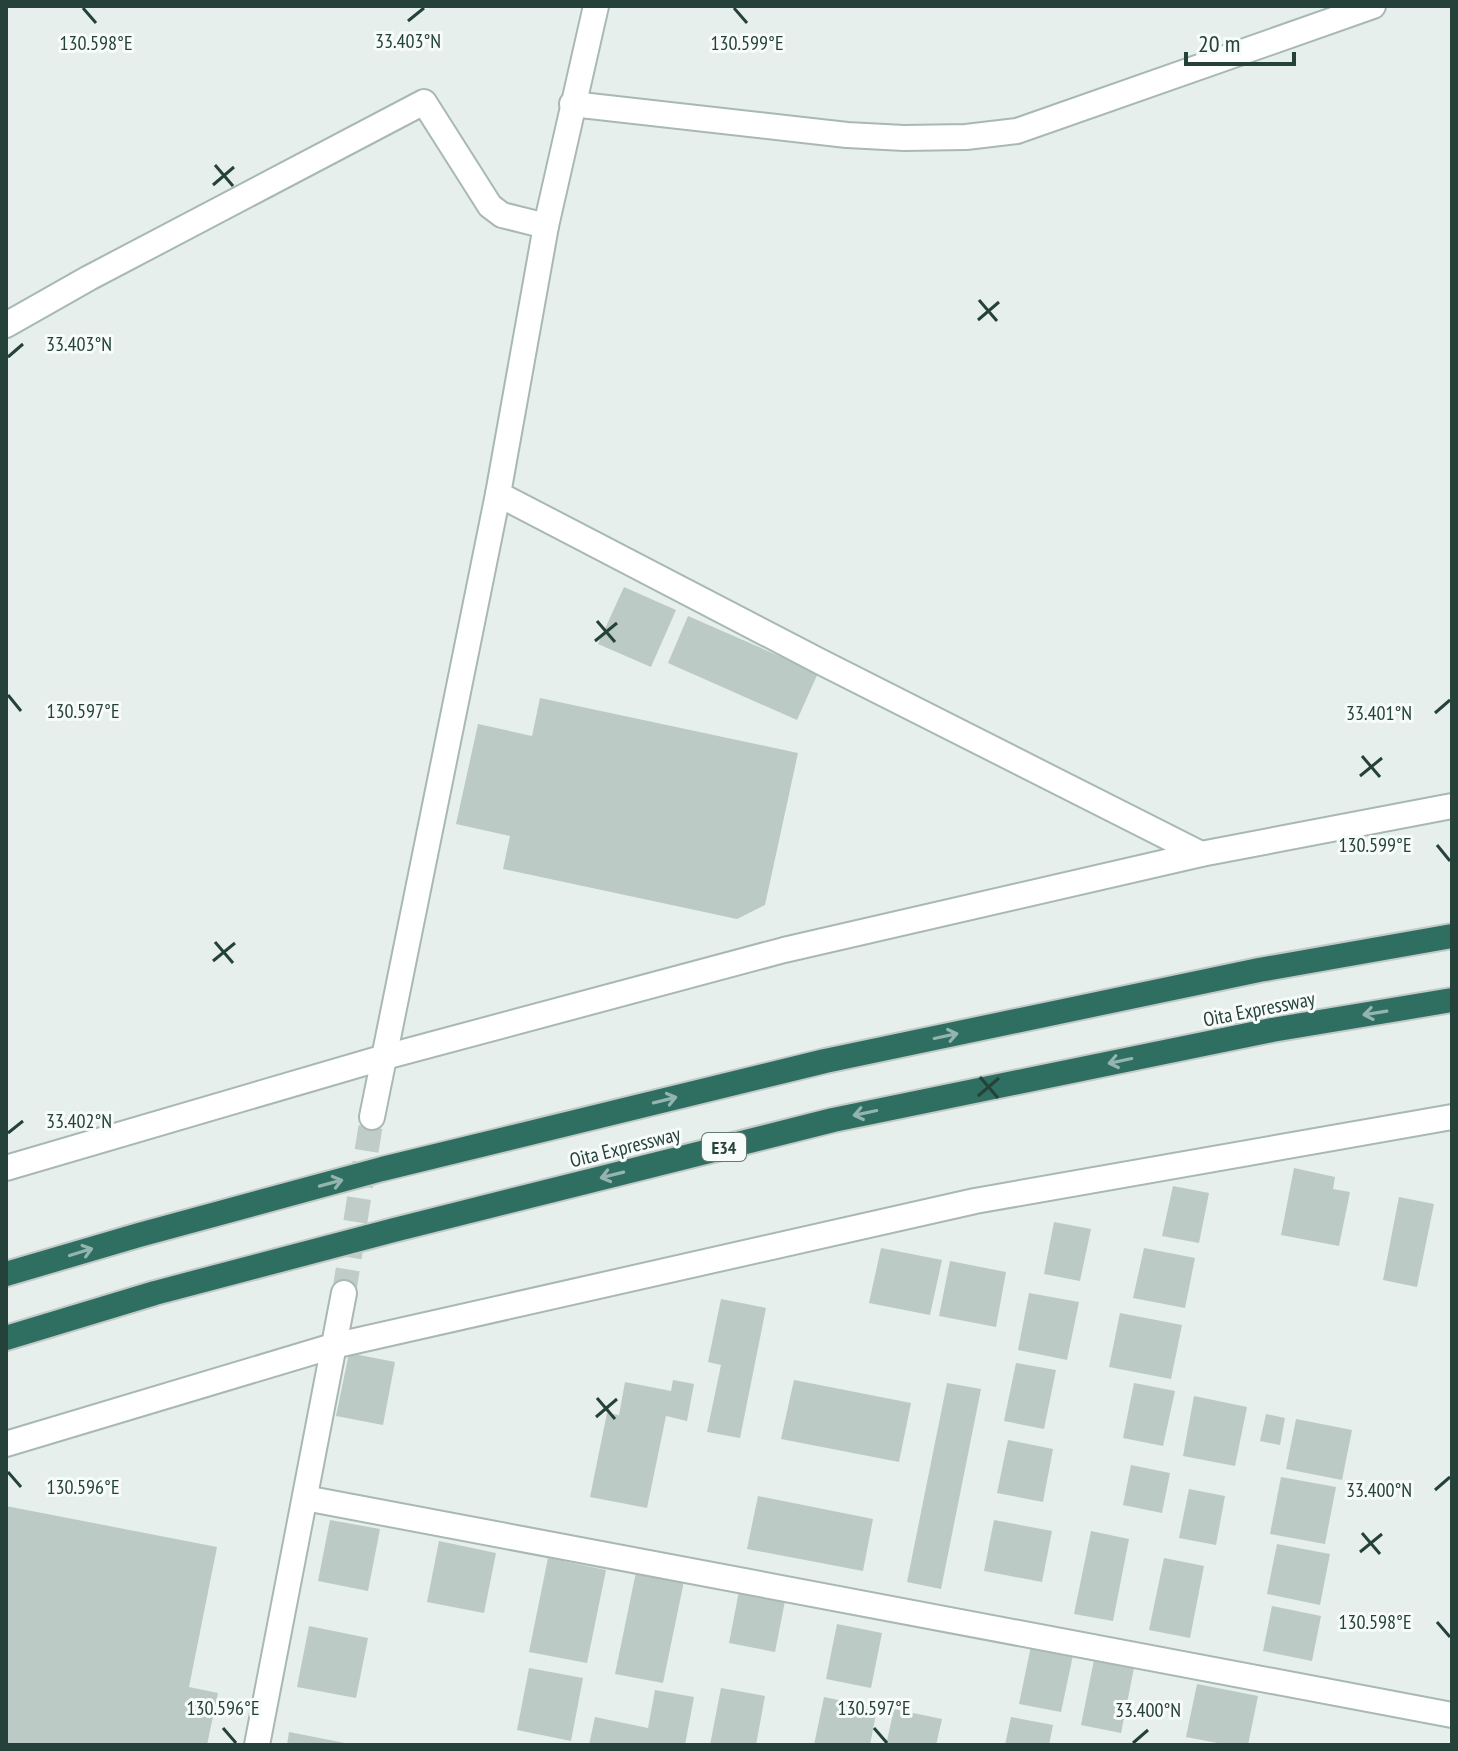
<svg xmlns="http://www.w3.org/2000/svg" width="1458" height="1751" viewBox="0 0 1458 1751" font-family="'PT Sans Narrow',sans-serif">
<style>
.building{fill:#bbcac4}
.lines{fill:none;stroke-linecap:round;stroke-linejoin:round}
.street-tunnel{stroke:#bfccc8;stroke-width:24;stroke-dasharray:24 12;stroke-linecap:butt}
.street-casing{stroke:#a8b8b2;stroke-width:28}
.highway-casing{stroke:#c2cac8;stroke-width:28}
.street{stroke:#fff;stroke-width:24}
.highway{stroke:#2f6f62;stroke-width:24}
.oneway{stroke:#93b5ae}
.ticks{fill:none;stroke:#24423a;stroke-width:3}
.labels{text-anchor:middle;dominant-baseline:central;stroke-width:6;stroke-linejoin:round;paint-order:stroke}
.shield{fill:#f7fbf9;stroke:#637a73;stroke-width:2}
.shield-label{font-size:18px;font-weight:bold;fill:#24423a}
.street-label{font-size:20px;fill:#24423a;stroke:#f7fbf9}
.ticks-label{font-size:20px;text-anchor:middle;fill:#24423a;stroke:#f7fbf9;stroke-width:6;stroke-linejoin:round;paint-order:stroke}
</style>
<rect width="100%" height="100%" fill="#e6efeb"/>
<g class="building">
<path d="M624 587 676 610 651 667 598 644Z"/>
<path d="M688 616 818 673 797 720 668 663Z"/>
<path d="M540 698 798 753 765 905 737 919 503 869 510 836 456 824 478 724 532 736Z"/>
<path d="M1294 1168 1335 1177 1333 1189 1350 1192 1339 1246 1281 1235Z"/>
<path d="M1173 1186 1209 1193 1199 1243 1162 1236Z"/>
<path d="M1399 1197 1434 1204 1417 1287 1383 1280Z"/>
<path d="M1054 1222 1091 1229 1080 1281 1044 1274Z"/>
<path d="M881 1248 942 1260 930 1315 869 1303Z"/>
<path d="M1144 1248 1195 1258 1185 1308 1133 1298Z"/>
<path d="M950 1261 1006 1272 996 1327 939 1316Z"/>
<path d="M1029 1293 1079 1302 1067 1360 1018 1350Z"/>
<path d="M721 1299 766 1308 740 1438 707 1432 721 1365 708 1362Z"/>
<path d="M1120 1313 1182 1325 1171 1379 1109 1367Z"/>
<path d="M349 1353 395 1362 383 1425 336 1416Z"/>
<path d="M1016 1363 1056 1370 1044 1429 1004 1421Z"/>
<path d="M673 1380 694 1384 687 1421 666 1416 647 1508 590 1497 607 1413 619 1415 625 1382 671 1391Z"/>
<path d="M794 1380 911 1403 899 1462 781 1439Z"/>
<path d="M947 1383 981 1389 941 1589 907 1582Z"/>
<path d="M1134 1383 1175 1391 1163 1446 1123 1438Z"/>
<path d="M1194 1396 1247 1407 1235 1466 1183 1456Z"/>
<path d="M1266 1414 1285 1418 1280 1445 1260 1441Z"/>
<path d="M1296 1419 1352 1430 1342 1480 1286 1469Z"/>
<path d="M1008 1440 1053 1449 1043 1502 997 1493Z"/>
<path d="M1131 1465 1170 1473 1162 1513 1123 1505Z"/>
<path d="M1281 1477 1336 1487 1325 1544 1270 1534Z"/>
<path d="M1189 1489 1225 1496 1216 1545 1179 1538Z"/>
<path d="M758 1496 873 1519 863 1571 747 1549Z"/>
<path d="M6 1506 217 1547 189 1687 218 1693 207 1745H6Z"/>
<path d="M330 1520 380 1529 368 1591 318 1581Z"/>
<path d="M994 1520 1052 1531 1042 1582 984 1571Z"/>
<path d="M1091 1531 1129 1539 1113 1621 1074 1614Z"/>
<path d="M439 1541 496 1553 484 1613 427 1602Z"/>
<path d="M1277 1544 1330 1554 1320 1605 1267 1594Z"/>
<path d="M548 1558 606 1570 587 1663 529 1652Z"/>
<path d="M1164 1558 1204 1566 1190 1638 1149 1630Z"/>
<path d="M636 1572 684 1581 663 1683 615 1674Z"/>
<path d="M739 1591 785 1601 775 1652 729 1643Z"/>
<path d="M1272 1606 1321 1616 1312 1661 1263 1651Z"/>
<path d="M837 1624 882 1633 871 1688 826 1679Z"/>
<path d="M309 1626 368 1638 356 1698 297 1687Z"/>
<path d="M1031 1646 1073 1655 1061 1712 1019 1704Z"/>
<path d="M1094 1660 1134 1668 1121 1733 1081 1725Z"/>
<path d="M529 1668 583 1678 571 1741 517 1730Z"/>
<path d="M1197 1684 1258 1696 1248 1745H1228L1186 1737Z"/>
<path d="M721 1688 765 1696 756 1745H710Z"/>
<path d="M655 1690 694 1697 685 1745H589L595 1717 648 1728Z"/>
<path d="M824 1697 877 1708 870 1745H814Z"/>
<path d="M894 1709 942 1719 936 1745H886Z"/>
<path d="M1011 1717 1053 1725 1049 1745H1005Z"/>
<path d="M289 1732 350 1744V1745H287Z"/>
</g>
<g class="lines">
<path class="street-tunnel" d="M344 1293 372 1117"/>
<g class="street-casing">
<g id="street">
<path d="M572 104 847 135 904 138 966 137 1017 131 1373 6"/>
<path d="M6 325 89 278 424 102 490 206 502 215 546 226"/>
<path d="M498 494 821 662 1201 854"/>
<path d="M372 1117 498 494 546 226 596 6"/>
<path d="M6 1168 385 1057 784 950 1201 854 1452 806"/>
<path d="M6 1444 333 1346 975 1201 1452 1117"/>
<path d="M305 1498 1452 1715"/>
<path d="M257 1745 344 1293"/>
</g>
</g>
<g class="highway-casing">
<g id="highway">
<path d="M6 1274 139 1235 382 1169 825 1061 1259 970 1452 936"/>
<path d="M6 1338 155 1293 394 1230 833 1120 1272 1030 1452 1000"/>
</g>
</g>
<use href="#street" class="street"/>
<use href="#highway" class="highway"/>
</g>
<defs><path id="oneway-shaft" d="M-6 0H5M1.5-3L5.5 0L1.5 3" fill="none" stroke-width="1.6" stroke-linecap="round" stroke-linejoin="round" transform="scale(2)"/></defs>
<g class="oneway">
<use href="#oneway-shaft" transform="translate(1375 1013) rotate(171)"/>
<use href="#oneway-shaft" transform="translate(946 1036) rotate(-12)"/>
<use href="#oneway-shaft" transform="translate(1120 1061) rotate(168)"/>
<use href="#oneway-shaft" transform="translate(665 1100) rotate(-14)"/>
<use href="#oneway-shaft" transform="translate(865 1113) rotate(168)"/>
<use href="#oneway-shaft" transform="translate(612 1175) rotate(166)"/>
<use href="#oneway-shaft" transform="translate(331 1183) rotate(-15)"/>
<use href="#oneway-shaft" transform="translate(81 1252) rotate(-17)"/>
</g>
<path class="ticks" d="M83 8 96 23M734 8 747 23M408 21 424 8M215 165 233 186M213 185 234 167M979 300 997 321M978 320 999 302M8 357 23 344M597 621 615 642M595 641 617 623M8 695 21 711M1435 713 1450 700M1362 756 1380 777M1360 776 1382 758M1437 845 1450 861M215 942 233 963M213 961 235 943M980 1077 998 1098M978 1096 999 1078M8 1133 23 1121M597 1398 615 1419M596 1417 617 1399M8 1472 21 1487M1435 1490 1450 1477M1362 1533 1380 1554M1360 1552 1382 1534M1437 1622 1450 1637M223 1728 236 1743M874 1728 887 1743M1133 1743 1148 1730"/>
<g class="labels">
<rect class="shield" x="702" y="1133" width="44" height="28" rx="6"/>
<g class="shield-label">
<text x="724" y="1147">E34</text>
</g>
<g class="street-label">
<text transform="translate(1259 1009) rotate(-11)">Oita Expressway</text>
<text transform="translate(625 1147) rotate(-14)">Oita Expressway</text>
</g>
</g>
<g class="ticks-label">
<text x="408" y="48">33.403°N</text>
<text x="96" y="50">130.598°E</text>
<text x="747" y="50">130.599°E</text>
<text x="79" y="351">33.403°N</text>
<text x="83" y="718">130.597°E</text>
<text x="1379" y="720">33.401°N</text>
<text x="1375" y="852">130.599°E</text>
<text x="79" y="1128">33.402°N</text>
<text x="83" y="1494">130.596°E</text>
<text x="1379" y="1497">33.400°N</text>
<text x="1375" y="1629">130.598°E</text>
<text x="223" y="1715">130.596°E</text>
<text x="874" y="1715">130.597°E</text>
<text x="1148" y="1717">33.400°N</text>
</g>
<rect width="1458" height="1751" fill="none" stroke="#24423a" stroke-width="16"/>
<path d="M1186 52v12h108v-12" fill="none" stroke="#24423a" stroke-width="4"/>
<text x="1198" y="52" font-size="24" fill="#24423a" stroke="#f7fbf9" stroke-width="6" paint-order="stroke">20 m</text>
</svg>
